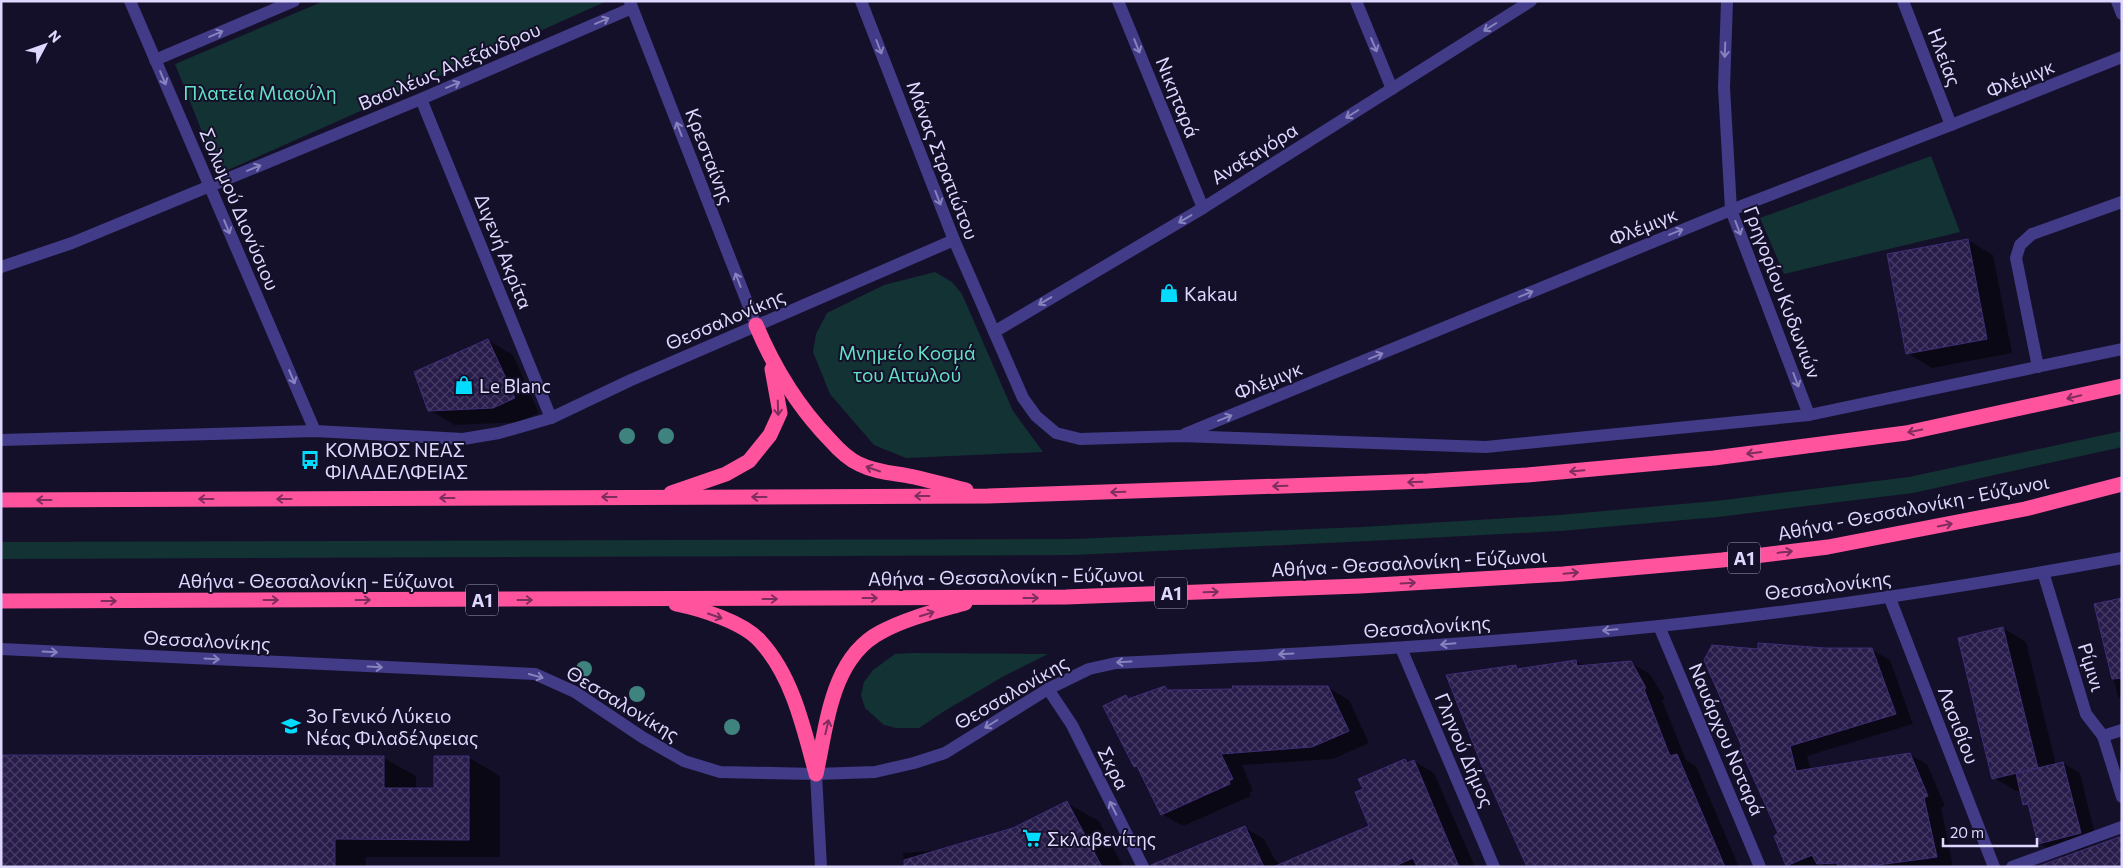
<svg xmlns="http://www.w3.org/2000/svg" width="2123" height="868" viewBox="0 0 2123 868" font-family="Commissioner,sans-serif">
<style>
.green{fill:#133233}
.shadow{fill:#0007}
.building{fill:url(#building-cross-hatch);stroke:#3f2e76}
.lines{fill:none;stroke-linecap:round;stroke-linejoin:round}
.minor{stroke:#413b88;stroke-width:12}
.highway{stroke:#ff539e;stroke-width:15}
.tree{fill:#3f837f}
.oneway{stroke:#8882be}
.oneway2{stroke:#7e2e5e}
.labels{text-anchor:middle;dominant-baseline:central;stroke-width:4;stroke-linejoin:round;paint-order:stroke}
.shield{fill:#151029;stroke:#a29cbf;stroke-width:1}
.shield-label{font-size:18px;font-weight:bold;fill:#ded8ff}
.street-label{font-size:19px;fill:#ded8ff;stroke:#151029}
.park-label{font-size:19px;fill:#62e1c6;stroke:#151029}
.poi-label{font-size:19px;fill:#ded8ff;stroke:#151029;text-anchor:start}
</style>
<defs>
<pattern id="building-cross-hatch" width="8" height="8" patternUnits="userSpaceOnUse" patternTransform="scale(1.25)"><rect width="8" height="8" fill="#271c4a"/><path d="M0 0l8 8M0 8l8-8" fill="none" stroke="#463c65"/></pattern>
</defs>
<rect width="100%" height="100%" fill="#151029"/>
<g class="green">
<path d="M324 1H607L219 174 175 64Z"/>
<path d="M1931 156 1960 232 1784 274 1760 218Z"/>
<path d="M935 272 952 282 962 294 1013 411 1043 452 906 458 874 445 830 394 813 352 816 334 827 313 884 285Z"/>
<path d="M2122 431V447L1913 493 1718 517 1560 531 1368 541 1075 555 1 559V542L1074 539 1362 527 1559 515 1716 501 1909 477Z"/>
<path d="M913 653 1048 654 1004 676 946 710 919 728H896L884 725 865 708 861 695 864 682 873 670 895 654Z"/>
</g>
<g class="shadow">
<path d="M1968 240 1993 255 2012 353 1932 368 1907 353Z"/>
<path d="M488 340 513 355 539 413 519 422 455 425 429 410Z"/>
<path d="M2122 599V699L2118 697 2096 605Z"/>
<path d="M2003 628 2026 642 2056 765 2063 763 2080 773 2097 843 2080 850 2056 853 2039 843 2030 807 2025 804 2021 790 2016 791 1994 778Z"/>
<path d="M1759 650H1872L1890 660 1913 724 1807 756 1811 770 1909 754 1927 764 1945 806 1941 807 1953 866 1790 867 1787 865 1780 834 1743 747Z"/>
<path d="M1576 661 1585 666 1631 663 1650 674 1665 699 1662 700 1686 760 1696 766 1739 867H1529L1515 666 1521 670Z"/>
<path d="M1327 687 1349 700 1369 743 1333 759 1242 765 1253 791 1249 793 1251 796 1183 826 1162 814 1140 770 1135 766 1125 697 1130 700 1165 688 1172 692Z"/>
<path d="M1 757 384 758 416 776V789H435L468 757 500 776V857H366V867H1Z"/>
<path d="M1405 761 1409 763 1414 761 1434 773 1475 867H1188L1244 827 1264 839 1274 858 1280 865 1370 826 1365 789Z"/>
<path d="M1067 803 1099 821 1123 867H904L903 853 944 850 1014 829Z"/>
</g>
<g class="building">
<path d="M1968 239 1987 339 1906 354 1887 254Z"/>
<path d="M488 339 515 398 493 408 428 411 414 372Z"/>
<path d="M2122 598V678L2112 679 2094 604Z"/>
<path d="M2003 627 2038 768 1992 779 1958 638Z"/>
<path d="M1758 643 1825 648H1872L1896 714 1790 746 1796 771 1910 753 1928 796 1924 798 1937 857 1863 867H1838L1837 863 1817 864 1812 855 1786 866 1774 836 1778 833 1740 748 1742 747 1704 660 1712 645 1758 649Z"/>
<path d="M1576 660 1577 666 1631 661 1646 688 1644 689 1670 756 1677 754 1725 867H1527L1484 771 1446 675 1516 665 1517 669Z"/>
<path d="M1165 686 1167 690 1233 689 1232 686H1328L1349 731 1312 747 1221 754 1233 779 1229 781 1230 784 1161 815 1137 766 1134 767 1103 706 1126 695 1128 699Z"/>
<path d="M1 755 384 756V788H434V756H469V840L335 839V867H1Z"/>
<path d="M1405 759 1407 763 1414 760 1459 867H1417L1413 858 1393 867H1273L1369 826 1355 792 1363 789 1358 779Z"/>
<path d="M2063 762 2081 833 2038 844 2028 804 2023 805 2016 773Z"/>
<path d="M1067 801 1102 867H904V860L1013 828Z"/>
<path d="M1245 826 1264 867H1151V865Z"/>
<path d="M2122 836V867H2036Z"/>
</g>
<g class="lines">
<g class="minor">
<path d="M130 1 315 431"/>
<path d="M861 1 954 240 1023 398 1036 416 1056 433 1080 439 1180 436 1486 447 1809 415 2122 349"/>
<path d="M1118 1 1203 208"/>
<path d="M1356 1 1392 89"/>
<path d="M1727 1 1724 87 1731 210 1809 415"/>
<path d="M1903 1 1951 125"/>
<path d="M2117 1 2122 14"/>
<path d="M630 2 756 325"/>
<path d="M155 60 294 1"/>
<path d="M421 99 551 418"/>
<path d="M1 267 72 243 421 99 632 8"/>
<path d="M994 332 1203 208 1531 1"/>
<path d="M2038 367 2016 258 2020 245 2032 234 2122 202"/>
<path d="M1185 434 1731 210 1951 125 2122 57"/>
<path d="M1 440 315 431 463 439 499 433 551 418 631 380 954 240"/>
<path d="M2043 572 2086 714 2103 736 2122 797"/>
<path d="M1889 596 1994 867"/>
<path d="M1659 626 1760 867"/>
<path d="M1401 648 1494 867"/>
<path d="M1 649 535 674 575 692 642 737 684 761 720 772 816 774 875 772 914 763 945 753 1048 689 1089 669 1116 663C1297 654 1478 645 1659 626 1814 610 1969 586 2122 558"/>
<path d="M1048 689 1072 725 1143 867"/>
<path d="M2103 736 2122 730"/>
<path d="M816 774 821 867"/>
<path d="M2012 867 2122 827"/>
</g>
<g class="highway">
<path d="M756 325C774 368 797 406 830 440 838 449 848 459 859 464 877 473 896 473 914 477 932 481 949 486 966 490"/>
<path d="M671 493 726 474 749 461 770 435 780 413 772 369"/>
<path d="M1 500 988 496 1428 481 1527 475 1714 458 1906 433 2122 386"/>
<path d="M1 601 1066 597 1360 586 1563 574 1722 560 1828 547 2025 509 2122 484"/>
<path d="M676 604C701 609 743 622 760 641 792 676 803 725 815 770"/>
<path d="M816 774C827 725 831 658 881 632 907 618 937 611 965 603"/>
</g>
</g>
<g class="tree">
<circle cx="627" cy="436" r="8"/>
<circle cx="666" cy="436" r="8"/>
<circle cx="584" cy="669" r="8"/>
<circle cx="637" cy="694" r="8"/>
<circle cx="732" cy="727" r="8"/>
</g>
<defs><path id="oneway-shaft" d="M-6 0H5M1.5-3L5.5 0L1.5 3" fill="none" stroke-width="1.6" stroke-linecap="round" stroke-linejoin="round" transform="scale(1.25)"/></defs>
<g class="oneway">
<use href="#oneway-shaft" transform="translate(602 21) rotate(-23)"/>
<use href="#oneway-shaft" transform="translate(1490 27) rotate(148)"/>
<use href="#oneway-shaft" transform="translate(216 34) rotate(-23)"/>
<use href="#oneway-shaft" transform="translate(1374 45) rotate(67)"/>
<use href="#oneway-shaft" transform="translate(1137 46) rotate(68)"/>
<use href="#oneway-shaft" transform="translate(879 47) rotate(69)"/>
<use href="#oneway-shaft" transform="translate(1725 50) rotate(92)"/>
<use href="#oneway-shaft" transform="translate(163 78) rotate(67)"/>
<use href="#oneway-shaft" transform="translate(453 85) rotate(-23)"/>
<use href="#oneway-shaft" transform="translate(1352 114) rotate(148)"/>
<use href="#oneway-shaft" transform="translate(679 129) rotate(-111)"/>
<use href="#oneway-shaft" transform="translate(254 168) rotate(-22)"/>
<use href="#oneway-shaft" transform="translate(938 198) rotate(69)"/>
<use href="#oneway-shaft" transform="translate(1185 219) rotate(149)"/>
<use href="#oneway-shaft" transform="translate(227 227) rotate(67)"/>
<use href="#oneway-shaft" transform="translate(1738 228) rotate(69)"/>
<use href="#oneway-shaft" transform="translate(1676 232) rotate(-22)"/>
<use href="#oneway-shaft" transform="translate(738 280) rotate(-111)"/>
<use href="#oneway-shaft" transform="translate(1526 294) rotate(-22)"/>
<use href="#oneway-shaft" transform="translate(1045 301) rotate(149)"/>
<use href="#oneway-shaft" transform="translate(1376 356) rotate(-22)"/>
<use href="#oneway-shaft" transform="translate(292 377) rotate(67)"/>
<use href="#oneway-shaft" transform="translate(1796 380) rotate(69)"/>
<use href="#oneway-shaft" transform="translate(1225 418) rotate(-22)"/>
<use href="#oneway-shaft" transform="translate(1610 630) rotate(175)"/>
<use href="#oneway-shaft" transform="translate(1448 644) rotate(175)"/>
<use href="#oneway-shaft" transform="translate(50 652) rotate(3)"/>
<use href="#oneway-shaft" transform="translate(1286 654) rotate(177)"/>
<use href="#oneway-shaft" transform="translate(212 659) rotate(3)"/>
<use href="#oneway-shaft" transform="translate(1124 662) rotate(177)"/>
<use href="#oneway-shaft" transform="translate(375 667) rotate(3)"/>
<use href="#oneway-shaft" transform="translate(536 676) rotate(15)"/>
<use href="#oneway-shaft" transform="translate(991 724) rotate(148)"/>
<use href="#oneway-shaft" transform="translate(1113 808) rotate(-117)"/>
</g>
<g class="oneway2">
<use href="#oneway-shaft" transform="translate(2074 397) rotate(167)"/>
<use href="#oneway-shaft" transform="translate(778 408) rotate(88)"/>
<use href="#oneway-shaft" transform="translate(1915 431) rotate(168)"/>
<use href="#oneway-shaft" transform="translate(1754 453) rotate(173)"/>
<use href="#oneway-shaft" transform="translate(873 469) rotate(-161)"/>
<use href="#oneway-shaft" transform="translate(1577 471) rotate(175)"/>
<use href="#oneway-shaft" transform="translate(1415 482) rotate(178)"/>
<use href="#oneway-shaft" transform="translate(1280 486) rotate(178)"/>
<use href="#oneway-shaft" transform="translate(1118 492) rotate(178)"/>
<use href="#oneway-shaft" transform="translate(922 496) rotate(180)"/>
<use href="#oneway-shaft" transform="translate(609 497) rotate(180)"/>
<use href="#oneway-shaft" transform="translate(759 497) rotate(180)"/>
<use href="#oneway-shaft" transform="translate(447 498) rotate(180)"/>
<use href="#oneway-shaft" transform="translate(206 499) rotate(180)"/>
<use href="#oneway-shaft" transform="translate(284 499) rotate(180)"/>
<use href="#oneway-shaft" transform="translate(44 500) rotate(180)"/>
<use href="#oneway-shaft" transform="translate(1945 525) rotate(-11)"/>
<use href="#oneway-shaft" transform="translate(1785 552) rotate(-7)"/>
<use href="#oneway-shaft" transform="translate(1571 573) rotate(-5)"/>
<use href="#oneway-shaft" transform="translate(1408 583) rotate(-3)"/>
<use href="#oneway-shaft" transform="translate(1211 592) rotate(-2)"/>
<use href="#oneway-shaft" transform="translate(870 598)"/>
<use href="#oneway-shaft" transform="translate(1031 598)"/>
<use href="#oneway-shaft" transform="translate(770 599)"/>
<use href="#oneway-shaft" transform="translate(271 600)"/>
<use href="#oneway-shaft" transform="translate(363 600)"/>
<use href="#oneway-shaft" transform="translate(525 600)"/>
<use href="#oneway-shaft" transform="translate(109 601)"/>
<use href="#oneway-shaft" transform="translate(927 614) rotate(-17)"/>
<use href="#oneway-shaft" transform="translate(715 616) rotate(19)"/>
<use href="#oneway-shaft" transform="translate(827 727) rotate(-77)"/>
</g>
<defs>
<g id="shop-bare" transform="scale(1.5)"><path d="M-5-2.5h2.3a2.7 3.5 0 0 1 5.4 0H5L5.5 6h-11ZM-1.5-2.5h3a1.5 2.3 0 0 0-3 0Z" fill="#04dcff" stroke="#151029" stroke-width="2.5" paint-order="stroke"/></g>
<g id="bus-bare" transform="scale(1.5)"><path d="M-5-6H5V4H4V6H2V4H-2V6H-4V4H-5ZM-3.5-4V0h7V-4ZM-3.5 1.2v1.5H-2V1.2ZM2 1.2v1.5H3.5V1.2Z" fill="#04dcff" stroke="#151029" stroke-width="2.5" paint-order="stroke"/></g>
<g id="school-bare" transform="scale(1.5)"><path d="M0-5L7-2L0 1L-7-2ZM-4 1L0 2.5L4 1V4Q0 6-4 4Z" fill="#04dcff" stroke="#151029" stroke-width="2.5" paint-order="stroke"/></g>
<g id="supermarket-bare" transform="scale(1.5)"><path d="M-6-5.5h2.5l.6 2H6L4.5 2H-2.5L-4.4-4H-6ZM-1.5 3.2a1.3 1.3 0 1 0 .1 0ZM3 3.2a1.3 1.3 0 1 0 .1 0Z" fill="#04dcff" stroke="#151029" stroke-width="2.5" paint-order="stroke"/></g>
</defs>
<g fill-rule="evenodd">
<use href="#shop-bare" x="1169" y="293"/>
<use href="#shop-bare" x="464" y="385"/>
<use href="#bus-bare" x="310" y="460"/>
<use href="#school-bare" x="291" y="726"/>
<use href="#supermarket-bare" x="1032" y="838"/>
</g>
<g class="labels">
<g class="shield">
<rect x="1728" y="542.5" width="32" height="31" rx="4"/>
<rect x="1155" y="577.5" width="32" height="31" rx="4"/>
<rect x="466" y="584.5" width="32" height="31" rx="4"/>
</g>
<g class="shield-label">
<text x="1744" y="558">Α1</text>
<text x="1171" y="593">Α1</text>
<text x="482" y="600">Α1</text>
</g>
<g class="street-label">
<text transform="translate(1945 57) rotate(69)">Ηλείας</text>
<text transform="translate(449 66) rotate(-23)">Βασιλέως Αλεξάνδρου</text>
<text transform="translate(2020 78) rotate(-22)">Φλέμιγκ</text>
<text transform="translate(1178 97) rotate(68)">Νικηταρά</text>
<text transform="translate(1254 153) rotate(-32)">Αναξαγόρα</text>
<text transform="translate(710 156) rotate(69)">Κρεσταίνης</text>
<text transform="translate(943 160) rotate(69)">Μάνας Στρατιώτου</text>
<text transform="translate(240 209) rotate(67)">Σολωμού Διονύσιου</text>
<text transform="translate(1643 226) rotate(-22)">Φλέμιγκ</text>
<text transform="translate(504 251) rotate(68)">Διγενή Ακρίτα</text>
<text transform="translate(1783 292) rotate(69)">Γρηγορίου Κυδωνιών</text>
<text transform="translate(725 319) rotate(-23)">Θεσσαλονίκης</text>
<text transform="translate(1268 380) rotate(-22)">Φλέμιγκ</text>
<text transform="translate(1913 507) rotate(-11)">Αθήνα - Θεσσαλονίκη - Εύζωνοι</text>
<text transform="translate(1409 562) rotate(-3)">Αθήνα - Θεσσαλονίκη - Εύζωνοι</text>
<text transform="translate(1006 576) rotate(-1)">Αθήνα - Θεσσαλονίκη - Εύζωνοι</text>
<text x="316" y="580">Αθήνα - Θεσσαλονίκη - Εύζωνοι</text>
<text transform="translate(1828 585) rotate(-7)">Θεσσαλονίκης</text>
<text transform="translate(1427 626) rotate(-4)">Θεσσαλονίκης</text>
<text transform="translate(207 640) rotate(3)">Θεσσαλονίκης</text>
<text transform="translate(2092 667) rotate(73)">Ρίμινι</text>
<text transform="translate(1011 692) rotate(-30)">Θεσσαλονίκης</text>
<text transform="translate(623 703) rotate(31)">Θεσσαλονίκης</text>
<text transform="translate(1959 725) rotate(69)">Λασιθίου</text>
<text transform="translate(1727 739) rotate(67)">Ναυάρχου Νοταρά</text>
<text transform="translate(1465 750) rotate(67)">Γληνού Δήμος</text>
<text transform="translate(1114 768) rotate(63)">Σκρα</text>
</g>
<g class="park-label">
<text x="260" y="92">Πλατεία Μιαούλη</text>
<text x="907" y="352">Μνημείο Κοσμά<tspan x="907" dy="22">του Αιτωλού</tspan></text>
</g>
<g class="poi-label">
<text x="1184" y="293">Kakau</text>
<text x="479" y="385">Le Blanc</text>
<text x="325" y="449">ΚΟΜΒΟΣ ΝΕΑΣ<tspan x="325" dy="22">ΦΙΛΑΔΕΛΦΕΙΑΣ</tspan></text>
<text x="306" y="715">3ο Γενικό Λύκειο<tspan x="306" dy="22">Νέας Φιλαδέλφειας</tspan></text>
<text x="1047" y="838">Σκλαβενίτης</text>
</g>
</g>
<rect width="2123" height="868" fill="none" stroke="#ded8ff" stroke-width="5"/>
<g transform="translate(45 45) rotate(49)" stroke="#151029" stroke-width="4" paint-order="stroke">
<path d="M0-4L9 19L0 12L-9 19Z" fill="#ded8ff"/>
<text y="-8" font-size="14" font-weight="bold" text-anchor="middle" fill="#ded8ff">N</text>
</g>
<path d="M1943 838v8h94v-8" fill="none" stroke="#ded8ff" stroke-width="2.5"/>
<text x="1950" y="838" font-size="15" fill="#ded8ff" stroke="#151029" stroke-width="4" paint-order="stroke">20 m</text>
</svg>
